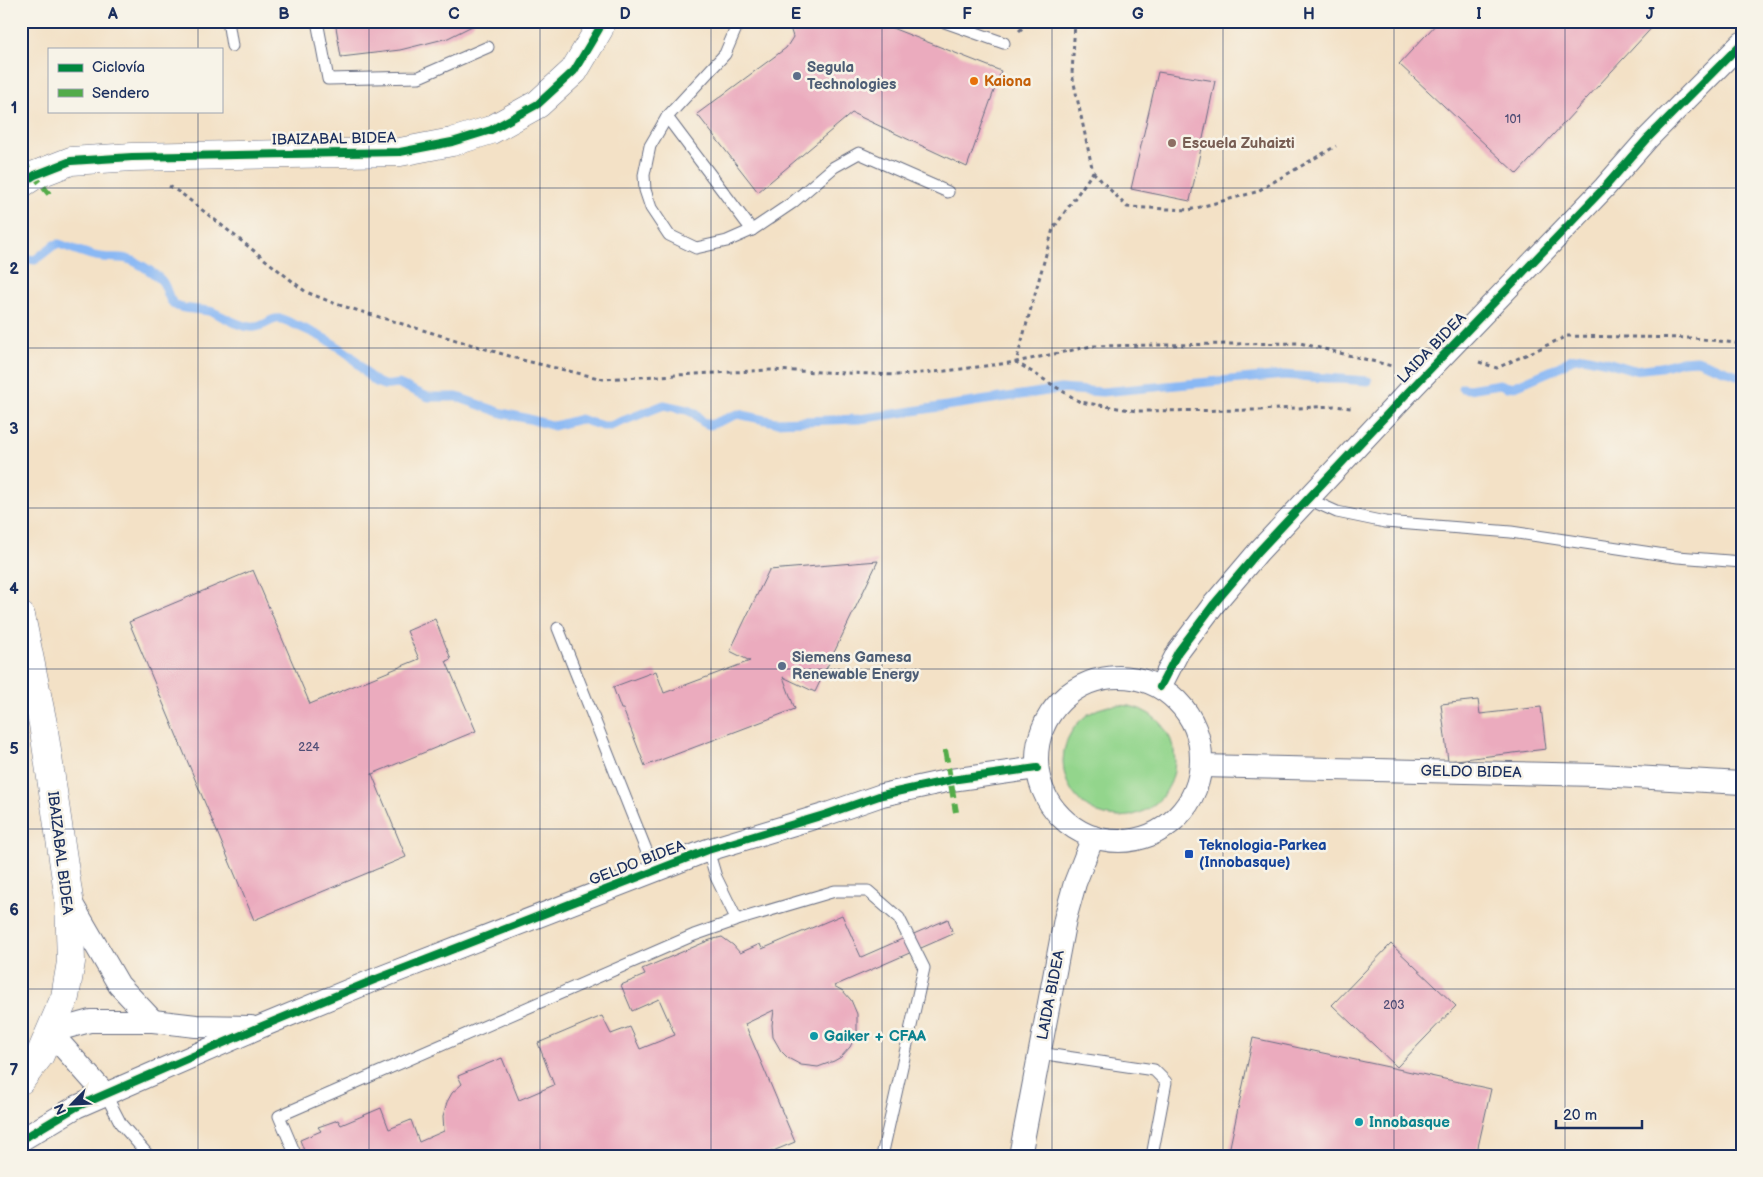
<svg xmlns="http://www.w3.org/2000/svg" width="1763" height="1177" viewBox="0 0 1763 1177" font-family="'Balsamiq Sans',sans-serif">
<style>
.green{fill:#93d58c;stroke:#578275}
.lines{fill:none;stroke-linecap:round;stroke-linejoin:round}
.stream{stroke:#89b8f4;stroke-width:9}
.building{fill:#ebabbe}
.service-casing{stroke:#676d82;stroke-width:13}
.minor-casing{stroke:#676d82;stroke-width:24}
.tertiary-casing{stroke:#676d82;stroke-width:29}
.path{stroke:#676d82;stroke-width:3;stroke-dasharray:4 4;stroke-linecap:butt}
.service{stroke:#fff;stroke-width:11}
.minor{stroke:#fff;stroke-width:22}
.tertiary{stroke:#fff;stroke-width:28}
.quiet{stroke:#52ab49;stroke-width:6;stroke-dasharray:12 6;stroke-linecap:butt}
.cycleway-casing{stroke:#f7f3e8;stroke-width:11}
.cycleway{stroke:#00873e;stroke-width:8}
.grid{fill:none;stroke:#1b2f5e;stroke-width:1;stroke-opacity:0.55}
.service-dot{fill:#5c6f8a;stroke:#f7f3e8;stroke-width:2}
.food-dot{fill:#e8710a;stroke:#f7f3e8;stroke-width:2}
.education-dot{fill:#8d6e63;stroke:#f7f3e8;stroke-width:2}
.transit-dot{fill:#1a4fb4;stroke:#f7f3e8;stroke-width:2}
.culture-dot{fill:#0f9aa8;stroke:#f7f3e8;stroke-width:2}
.labels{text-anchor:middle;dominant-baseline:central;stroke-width:5;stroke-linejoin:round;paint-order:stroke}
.number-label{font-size:12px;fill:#4f4e76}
.service-label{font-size:15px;font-weight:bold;fill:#4e5e75;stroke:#f7f3e8;text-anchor:start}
.food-label{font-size:15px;font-weight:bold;fill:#c56008;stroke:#f7f3e8;text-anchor:start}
.street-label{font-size:15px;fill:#1b2f5e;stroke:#f7f3e8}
.education-label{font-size:15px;font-weight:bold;fill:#785e54;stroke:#f7f3e8;text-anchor:start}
.transit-label{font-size:15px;font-weight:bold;fill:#164399;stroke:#f7f3e8;text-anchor:start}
.culture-label{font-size:15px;font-weight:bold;fill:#0d838f;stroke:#f7f3e8;text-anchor:start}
.neatline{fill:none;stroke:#1b2f5e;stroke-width:2}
.grid-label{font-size:16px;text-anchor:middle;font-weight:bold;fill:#1b2f5e}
</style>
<rect width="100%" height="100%" fill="#f7f3e8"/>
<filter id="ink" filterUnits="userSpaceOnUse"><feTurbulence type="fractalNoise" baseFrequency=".02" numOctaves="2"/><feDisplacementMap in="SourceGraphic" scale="10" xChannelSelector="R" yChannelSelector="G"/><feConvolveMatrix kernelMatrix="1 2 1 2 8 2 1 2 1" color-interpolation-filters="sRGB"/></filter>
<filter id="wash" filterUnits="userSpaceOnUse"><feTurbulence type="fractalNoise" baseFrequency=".0096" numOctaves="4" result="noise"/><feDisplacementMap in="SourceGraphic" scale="20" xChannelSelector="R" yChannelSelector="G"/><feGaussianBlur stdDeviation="1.12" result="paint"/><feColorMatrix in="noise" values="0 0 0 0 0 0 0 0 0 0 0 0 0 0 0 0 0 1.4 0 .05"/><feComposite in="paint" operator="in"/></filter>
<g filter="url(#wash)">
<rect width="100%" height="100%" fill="#f3e1c6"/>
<circle class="green" cx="1119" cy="761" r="56"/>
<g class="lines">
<g class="stream">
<path d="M21 258 35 260 54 245 59 244C71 248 83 253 95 256 112 260 123 254 139 264 146 268 155 274 161 280 169 288 166 302 179 307 190 310 202 309 213 312 224 317 243 329 255 327 268 326 272 314 287 321 302 328 321 335 335 345 341 349 348 353 353 358 363 368 369 381 384 385 389 386 394 384 399 384L428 397H457L502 413 529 419 554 426 580 419 603 426H610L664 405 687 410 694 413 703 422 710 425 738 414 775 422 859 419 1061 389 1102 392 1284 375 1368 381"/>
<path d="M1462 388 1469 389 1500 384 1507 387 1515 386 1555 369 1572 359 1583 357 1607 362 1634 370 1661 367 1681 361 1697 360 1742 377"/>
</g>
</g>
<g id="blocks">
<g class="building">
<path d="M335 21H475L472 26 448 38 400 50 341 57Z"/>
<path d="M788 21H886L887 26 1001 71 967 167 852 113 758 192 697 114 786 48 793 37Z"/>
<path d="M1439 21H1658L1517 174 1399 64Z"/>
<path d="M1158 72 1215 81 1190 201 1131 189Z"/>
<path d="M878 561 815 692 783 677 795 709 645 766 623 709H621L613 687 656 671 664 693 750 661 730 651 769 570Z"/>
<path d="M253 570 310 704 419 659 407 631 435 619 451 659 446 661 476 731 372 774 406 857 254 920 129 622Z"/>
<path d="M1478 700 1480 714 1541 707 1546 749 1448 761 1441 704Z"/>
<path d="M842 915 861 957 948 919 953 934 834 986 843 991 851 1000 857 1014V1033L850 1047 841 1057 834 1061 818 1067 801 1065 788 1058 781 1051 773 1037 772 1025 774 1010 745 1024 795 1142 761 1156H306L300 1140 321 1131 318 1127 338 1120 341 1125 381 1108 389 1129 411 1120 419 1142 444 1131 443 1116 447 1102 452 1093 462 1084 458 1076 502 1058 519 1100 554 1085 538 1043 602 1016 611 1034 630 1027 640 1049 675 1035 659 999 632 1011 621 985 645 975 642 969 710 940 722 937 733 945 740 953 760 944 762 949Z"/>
<path d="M1391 944 1456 1006 1397 1067 1332 1005Z"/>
<path d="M1253 1038 1491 1089 1476 1156H1228Z"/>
</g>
</g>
</g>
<g filter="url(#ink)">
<use href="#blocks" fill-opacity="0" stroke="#676d82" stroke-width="1"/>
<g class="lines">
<g class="service-casing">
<g id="service">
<path d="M228 21 232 46"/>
<path d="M317 21 328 79 419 77 488 47"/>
<path d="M739 21 725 54 667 117 650 146 644 175 645 190 651 208 669 235 696 248 727 241 752 230 792 203 834 167 859 153 948 192"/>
<path d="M942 21 1004 43"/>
<path d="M667 117 752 230"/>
<path d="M1308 499 1337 512 1385 522 1511 532 1678 557 1742 562"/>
<path d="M558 628 654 870"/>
<path d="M737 920 835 891H868L899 918 924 968 882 1156"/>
<path d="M1039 1053 1154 1070 1166 1082 1152 1156"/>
<path d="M106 1095 121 1124 149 1156"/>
<path d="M296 1156 279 1116 694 935 737 920 716 877 708 850"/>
</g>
</g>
<g class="minor-casing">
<g id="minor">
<circle cx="1119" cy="759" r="82"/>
<path d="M1160 687 1178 652 1214 604 1259 551 1410 390 1605 187 1648 138 1742 43"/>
<path d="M1201 766 1598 775 1742 783"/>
<path d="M69 899 119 985 153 1021"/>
<path d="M106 1095 50 1032 90 1021H153L196 1026 251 1027"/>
<path d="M21 1140 76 1107 260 1027 374 980 708 850 827 814 882 795 951 780 1037 768"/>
<path d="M1020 1156 1065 919 1075 883 1093 837"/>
</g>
</g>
<g class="tertiary-casing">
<g id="tertiary">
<path d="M21 184 35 175 71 161 132 157 400 152 452 142 491 130 538 104 574 71 599 29 601 21"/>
<path d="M21 616 43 724 69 899 71 962 65 997 40 1055 21 1080"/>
</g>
</g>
<g class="path">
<path d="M1075 21 1072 74 1093 172 1053 229 1016 362 1080 402 1137 411 1259 410 1334 406 1351 408"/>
<path d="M1019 31 1030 21"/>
<path d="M1093 172 1127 207 1189 210 1256 192 1336 146"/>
<path d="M169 186 182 194 306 292 336 304 526 361 603 379 770 370 897 375 945 371 1016 362 1092 346 1300 343 1392 366"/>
<path d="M1479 362 1497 368 1567 336 1694 338 1742 344"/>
</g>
<use href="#service" class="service"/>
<use href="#minor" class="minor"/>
<use href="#tertiary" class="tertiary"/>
<g class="quiet">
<path d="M21 159 49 194"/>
<path d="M945 750 956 812"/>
</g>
<g class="cycleway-casing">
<g id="cycleway">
<path d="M21 184 35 175 71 161 132 157 400 152 452 142 491 130 538 104 574 71 599 29 601 21"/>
<path d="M1160 687 1178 652 1214 604 1259 551 1410 390 1605 187 1648 138 1742 43"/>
<path d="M21 1140 76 1107 260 1027 374 980 708 850 827 814 882 795 951 780 1037 768"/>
</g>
</g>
<use href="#cycleway" class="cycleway"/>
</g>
</g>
<path class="grid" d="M198 21V49M369 21V1156M540 21V1156M711 21V1156M882 21V1156M1052 21V1156M1223 21V1156M1394 21V1156M1565 21V1156M198 111V1156M21 188H1742M21 348H1742M21 508H1742M21 669H1742M21 829H1742M21 989H1742"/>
<g class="service-dot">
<circle cx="797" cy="76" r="5"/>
<circle cx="782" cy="666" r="5"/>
</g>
<circle class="food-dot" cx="974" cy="81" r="5"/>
<circle class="education-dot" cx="1172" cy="143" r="5"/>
<rect class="transit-dot" x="1184" y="849" width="10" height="10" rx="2.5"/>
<g class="culture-dot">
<circle cx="814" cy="1036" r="5"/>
<circle cx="1359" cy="1122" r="5"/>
</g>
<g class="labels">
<g class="number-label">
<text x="1513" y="119">101</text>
<text x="309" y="747">224</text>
<text x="1394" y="1005">203</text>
</g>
<g class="service-label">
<text x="807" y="67">Segula<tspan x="807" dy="17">Technologies</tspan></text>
<text x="792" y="657">Siemens Gamesa<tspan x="792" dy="17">Renewable Energy</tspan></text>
</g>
<g class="food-label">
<text x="984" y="81">Kaiona</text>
</g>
<g class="street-label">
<text transform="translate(334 139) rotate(-1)">IBAIZABAL BIDEA</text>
<text transform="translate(1432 348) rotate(-46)">LAIDA BIDEA</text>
<text transform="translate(1471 772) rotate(1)">GELDO BIDEA</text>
<text transform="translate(60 853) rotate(83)">IBAIZABAL BIDEA</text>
<text transform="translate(637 863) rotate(-21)">GELDO BIDEA</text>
<text transform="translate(1051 995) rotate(-79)">LAIDA BIDEA</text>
</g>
<g class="education-label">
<text x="1182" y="143">Escuela Zuhaizti</text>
</g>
<g class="transit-label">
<text x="1199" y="845">Teknologia-Parkea<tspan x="1199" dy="17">(Innobasque)</tspan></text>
</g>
<g class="culture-label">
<text x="824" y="1036">Gaiker + CFAA</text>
<text x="1369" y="1122">Innobasque</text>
</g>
</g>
<rect width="1763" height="1177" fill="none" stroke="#f7f3e8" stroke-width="55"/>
<rect x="48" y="48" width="175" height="65" fill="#f7f3e8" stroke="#9fa5b1"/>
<rect x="58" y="64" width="25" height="8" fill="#00873e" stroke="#9fa5b1"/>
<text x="92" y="72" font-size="15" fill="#1b2f5e">Ciclovía</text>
<rect x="58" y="89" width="25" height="8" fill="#52ab49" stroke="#9fa5b1"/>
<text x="92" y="98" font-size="15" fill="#1b2f5e">Sendero</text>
<g transform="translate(72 1104) rotate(246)" stroke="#f7f3e8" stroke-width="4" paint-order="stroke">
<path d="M0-4L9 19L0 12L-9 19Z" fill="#1b2f5e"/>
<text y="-8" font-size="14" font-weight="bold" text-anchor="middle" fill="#1b2f5e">N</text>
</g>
<path d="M1556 1120v8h86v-8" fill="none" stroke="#1b2f5e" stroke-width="2.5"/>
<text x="1563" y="1120" font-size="15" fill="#1b2f5e" stroke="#f7f3e8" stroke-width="4" paint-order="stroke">20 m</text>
<rect x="28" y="28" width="1708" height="1122" class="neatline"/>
<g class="grid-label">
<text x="113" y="19">A</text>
<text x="284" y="19">B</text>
<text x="454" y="19">C</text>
<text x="625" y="19">D</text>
<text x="796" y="19">E</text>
<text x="967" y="19">F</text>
<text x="1138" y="19">G</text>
<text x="1309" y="19">H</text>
<text x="1479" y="19">I</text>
<text x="1650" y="19">J</text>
<text x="14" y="113">1</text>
<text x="14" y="274">2</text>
<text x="14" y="434">3</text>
<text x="14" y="594">4</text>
<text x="14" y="754">5</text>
<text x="14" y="915">6</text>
<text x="14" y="1075">7</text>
</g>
</svg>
